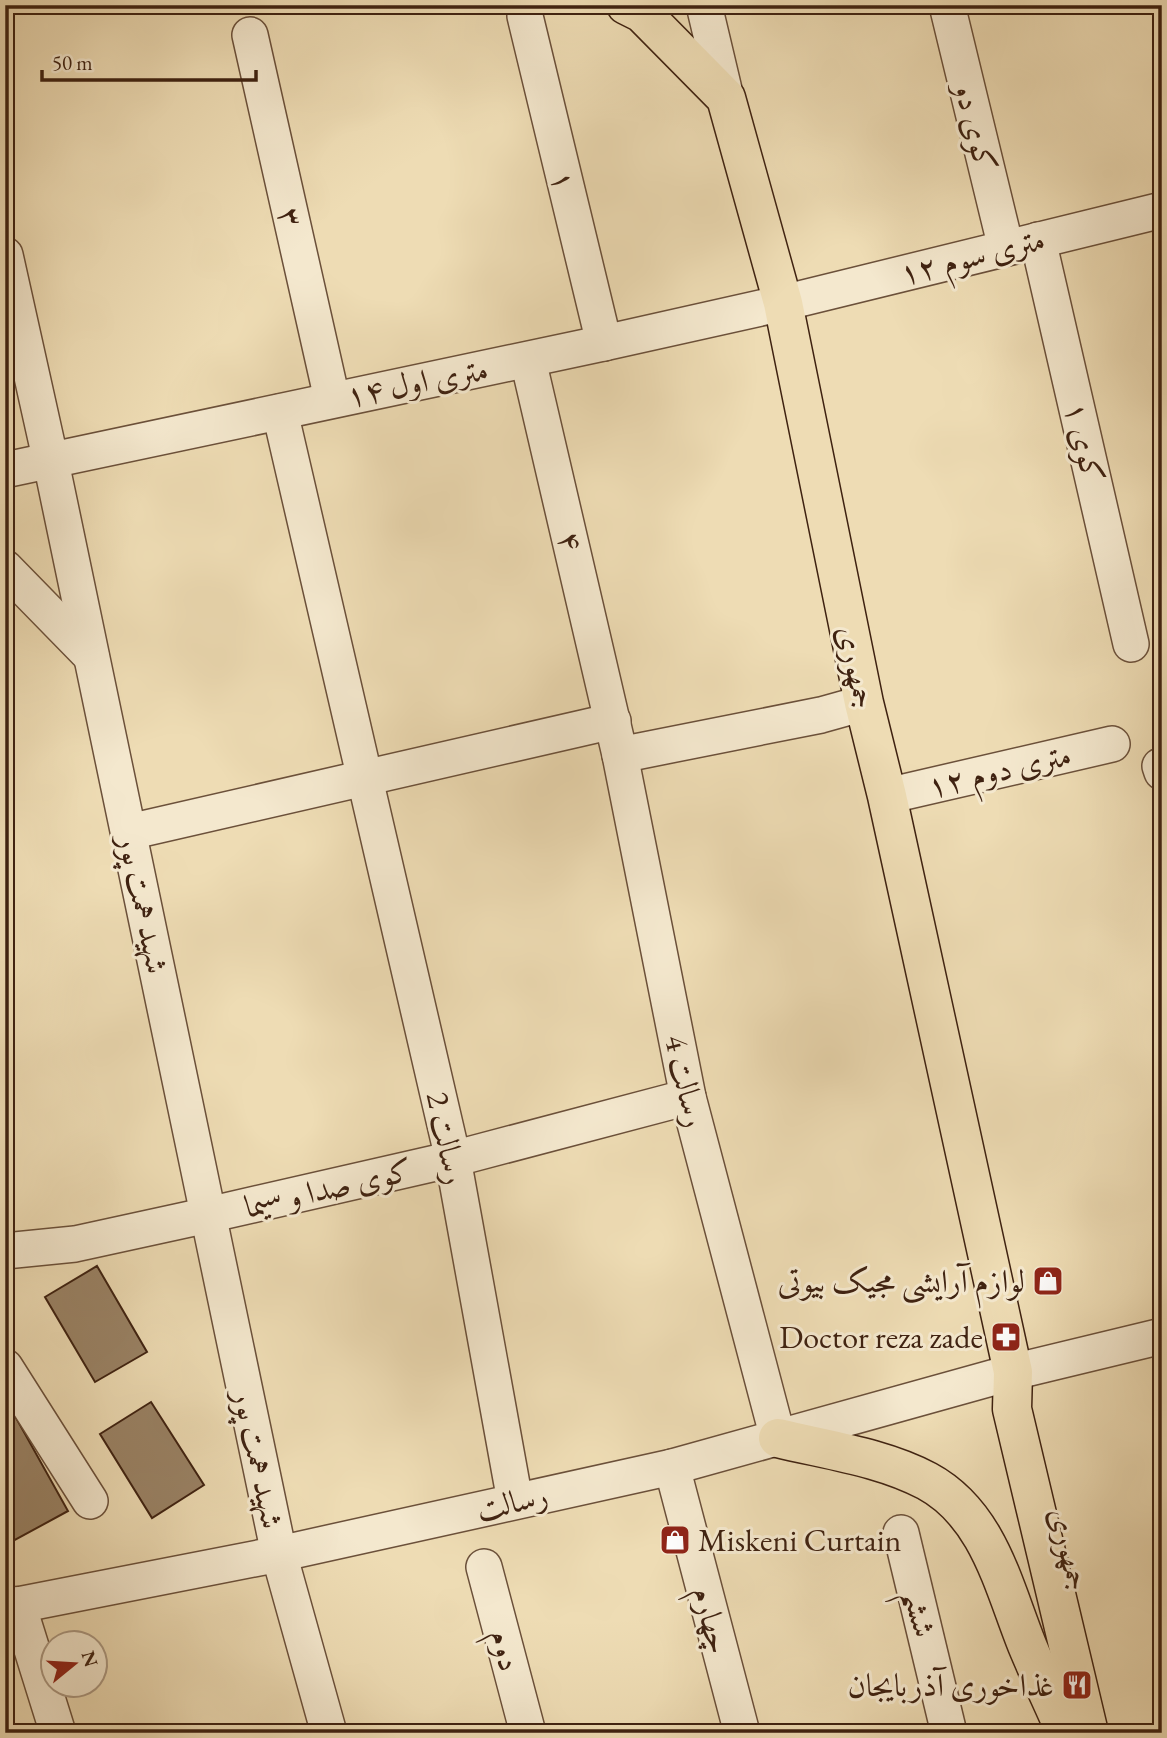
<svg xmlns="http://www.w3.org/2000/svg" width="1167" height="1738" viewBox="0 0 1167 1738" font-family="'EB Garamond',Amiri,serif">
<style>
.building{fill:#9a8366;stroke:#3f2211;stroke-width:2}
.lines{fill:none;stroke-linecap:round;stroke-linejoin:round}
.minor-casing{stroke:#6b503a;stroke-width:38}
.major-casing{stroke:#3f2211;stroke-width:41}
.minor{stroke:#f4e8ce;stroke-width:35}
.major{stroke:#eedcb4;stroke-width:38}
.labels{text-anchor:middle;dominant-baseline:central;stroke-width:6;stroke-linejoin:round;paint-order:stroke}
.street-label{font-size:32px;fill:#3f2211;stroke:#f4e8ce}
.poi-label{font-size:32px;fill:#3f2211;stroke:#f4e8ce;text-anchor:end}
</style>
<rect width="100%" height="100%" fill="#eedcb4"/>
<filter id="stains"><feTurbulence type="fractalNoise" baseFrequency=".00286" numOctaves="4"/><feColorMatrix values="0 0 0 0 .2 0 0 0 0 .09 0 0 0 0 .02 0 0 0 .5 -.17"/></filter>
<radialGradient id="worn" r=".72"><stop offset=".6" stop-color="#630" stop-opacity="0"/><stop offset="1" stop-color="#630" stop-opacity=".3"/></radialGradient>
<g class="building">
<path d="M97 1266 147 1352 95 1382 45 1297Z"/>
<path d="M5 1398 68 1511 13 1541 5 1528Z"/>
<path d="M151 1402 204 1485 152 1518 100 1434Z"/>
</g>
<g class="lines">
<g class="minor-casing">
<g id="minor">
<path d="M704 5 726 98"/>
<path d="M947 5 1006 248"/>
<path d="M525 16 604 343"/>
<path d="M250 35 332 399"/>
<path d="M1038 240 1131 644"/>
<path d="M5 255 51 462 279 1554 329 1733"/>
<path d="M528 360 620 755 688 1097 778 1438"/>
<path d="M280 412 453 1159 515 1501"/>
<path d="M5 470 604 343 783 303 1162 210"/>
<path d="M5 568 91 656"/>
<path d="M620 755 821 715 864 703"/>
<path d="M1160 766 1162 772"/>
<path d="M887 796 1112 744"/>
<path d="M129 832 613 721"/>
<path d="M5 1251 75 1244 208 1215 453 1159 688 1097"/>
<path d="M5 1367 90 1501"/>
<path d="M672 1467 742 1733"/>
<path d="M901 1533 949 1733"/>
<path d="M484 1567 528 1733"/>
<path d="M5 1604 18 1605 279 1554 672 1467 1013 1372 1162 1336"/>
<path d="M18 1605 58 1733"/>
</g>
</g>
<g class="major-casing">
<g id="major">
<path d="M626 5 642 13 726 98 783 303 864 703 887 796 1013 1372 1012 1409 1089 1733"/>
<path d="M778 1438C827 1450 882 1457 927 1481 988 1514 1003 1585 1027 1645 1039 1674 1053 1703 1066 1733"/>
</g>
</g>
<use href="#minor" class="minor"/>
<use href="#major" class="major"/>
</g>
<defs>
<g id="shop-square" transform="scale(1.575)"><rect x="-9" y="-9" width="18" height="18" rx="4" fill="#8f2418" stroke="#f4e8ce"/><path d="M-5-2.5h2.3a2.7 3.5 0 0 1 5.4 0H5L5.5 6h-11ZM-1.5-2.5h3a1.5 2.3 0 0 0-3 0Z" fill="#fff"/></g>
<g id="pharmacy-square" transform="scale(1.575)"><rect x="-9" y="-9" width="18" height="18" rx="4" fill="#8f2418" stroke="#f4e8ce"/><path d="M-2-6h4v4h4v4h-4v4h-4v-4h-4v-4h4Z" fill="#fff"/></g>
<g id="restaurant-square" transform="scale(1.575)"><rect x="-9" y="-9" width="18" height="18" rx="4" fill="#8f2418" stroke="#f4e8ce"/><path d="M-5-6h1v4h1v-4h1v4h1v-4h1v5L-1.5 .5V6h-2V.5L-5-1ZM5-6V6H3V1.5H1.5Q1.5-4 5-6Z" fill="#fff"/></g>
</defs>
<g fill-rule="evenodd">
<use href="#shop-square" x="1048" y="1281"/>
<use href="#pharmacy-square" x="1006" y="1337"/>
<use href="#shop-square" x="675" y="1540"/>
<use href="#restaurant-square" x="1077" y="1685"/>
</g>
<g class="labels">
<g class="street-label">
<text transform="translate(976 127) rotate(76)">کوی دو</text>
<text transform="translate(564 180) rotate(76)">۱</text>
<text transform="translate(291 217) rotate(77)">۳</text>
<text transform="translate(972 256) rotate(-14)">۱۲ متری سوم</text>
<text transform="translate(417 382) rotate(-11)">۱۴ متری اول</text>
<text transform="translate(1085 442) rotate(77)">کوی ۱</text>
<text transform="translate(571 541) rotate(77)">۴</text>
<text transform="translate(857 667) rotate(78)">جمهوری</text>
<text transform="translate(999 770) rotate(-13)">۱۲ متری دوم</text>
<text transform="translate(144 904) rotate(78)">شهید همت پور</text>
<text transform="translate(686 1081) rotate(77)">رسالت 4</text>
<text transform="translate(447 1138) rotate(78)">رسالت 2</text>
<text transform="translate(328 1188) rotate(-13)">کوی صدا و سیما</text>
<text transform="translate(259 1459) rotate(78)">شهید همت پور</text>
<text transform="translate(512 1502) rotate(-13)">رسالت</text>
<text transform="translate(1070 1549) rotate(77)">جمهوری</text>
<text transform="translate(920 1613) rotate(76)">ششم</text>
<text transform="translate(712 1620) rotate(75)">چهارم</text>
<text transform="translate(506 1650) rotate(75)">دوم</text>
</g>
<g class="poi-label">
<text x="1025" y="1281">لوازم آرایشی مجیک بیوتی</text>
<text x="983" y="1337">Doctor reza zade</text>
<text x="698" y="1540" text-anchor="start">Miskeni Curtain</text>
<text x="1054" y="1685">غذاخوری آذربایجان</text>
</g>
</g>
<rect width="1167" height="1738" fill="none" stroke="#eedcb4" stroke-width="28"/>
<rect x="7" y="7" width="1153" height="1724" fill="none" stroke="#3f2211" stroke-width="3.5"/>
<rect x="14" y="14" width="1139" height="1710" fill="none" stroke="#3f2211" stroke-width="2"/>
<g transform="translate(74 1664) rotate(72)"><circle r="33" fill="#f4e8ce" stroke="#ac9982" stroke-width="2"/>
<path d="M0-5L12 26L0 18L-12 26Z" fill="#8f2418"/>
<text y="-10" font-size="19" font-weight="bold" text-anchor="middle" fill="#3f2211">N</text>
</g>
<path d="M42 70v10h214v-10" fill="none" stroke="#3f2211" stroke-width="3.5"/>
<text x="52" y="70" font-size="21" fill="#3f2211" stroke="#f4e8ce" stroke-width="5" paint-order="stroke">50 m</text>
<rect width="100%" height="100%" filter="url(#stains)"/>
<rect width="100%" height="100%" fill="url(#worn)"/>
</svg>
